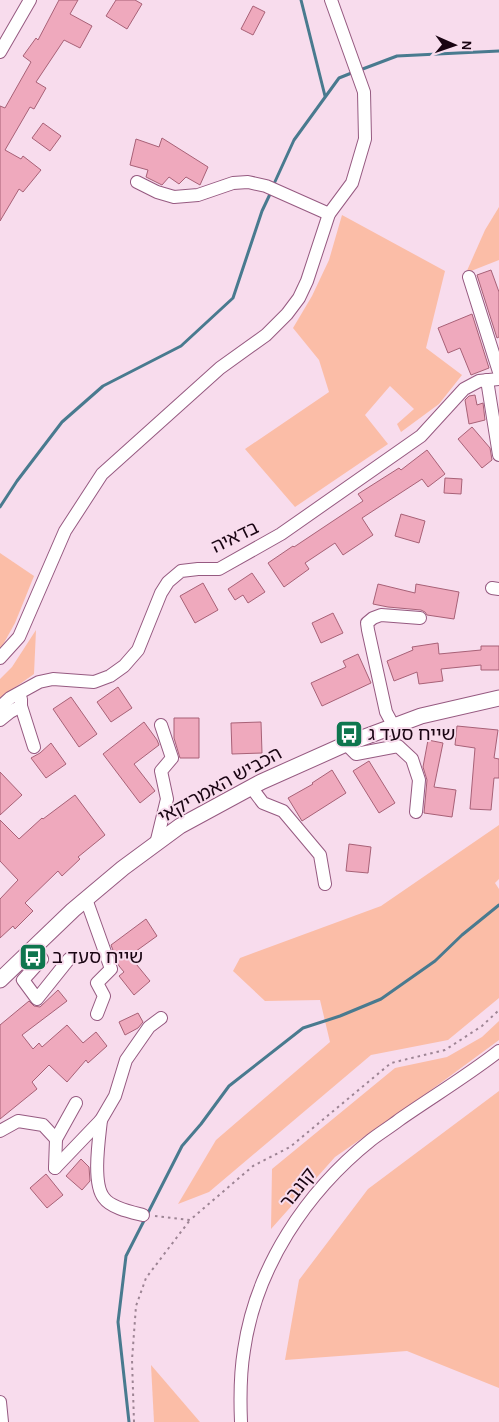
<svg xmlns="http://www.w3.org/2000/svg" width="499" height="1422" viewBox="0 0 499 1422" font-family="Karla,'Noto Sans Hebrew',sans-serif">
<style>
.green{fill:#fbbda7}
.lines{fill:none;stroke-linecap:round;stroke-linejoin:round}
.stream{stroke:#497a8f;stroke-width:3}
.building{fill:#efa9bd;stroke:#a86177}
.minor-casing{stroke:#965a81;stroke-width:14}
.major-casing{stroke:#965a81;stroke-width:17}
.path{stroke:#9d8494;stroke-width:2;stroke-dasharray:2.5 4;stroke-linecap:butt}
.minor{stroke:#fff;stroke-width:12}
.major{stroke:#fff;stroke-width:15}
.labels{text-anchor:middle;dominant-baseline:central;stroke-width:4;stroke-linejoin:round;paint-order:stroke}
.street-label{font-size:19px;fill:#190412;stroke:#f8dced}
.poi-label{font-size:19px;fill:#190412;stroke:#f8dced;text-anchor:start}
</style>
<rect width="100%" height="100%" fill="#f8dced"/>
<g class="green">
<path d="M499 207V260L466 273 485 230Z"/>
<path d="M342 215 445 271 426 348 462 375 439 404 401 432 397 424 414 409 390 386 365 415 388 444 295 507 245 449 329 392 319 360 293 328 312 296 329 260Z"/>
<path d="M0 553 34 576 15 623 0 650Z"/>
<path d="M36 630 34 674 0 698V679L12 667Z"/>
<path d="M499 825V879L495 883 499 889V998L448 1040 371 1055 209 1192 178 1204 216 1140 330 1042 320 1000 265 1001 233 971 240 958 381 906Z"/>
<path d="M499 1021V1040L427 1093 335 1157 271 1229 272 1169 395 1068 447 1057 482 1037Z"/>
<path d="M499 1091V1388L407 1351 285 1360 299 1280 368 1189Z"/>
<path d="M151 1365 200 1422H154Z"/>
</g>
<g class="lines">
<g class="stream">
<path d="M301 0 325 96"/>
<path d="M360 70 397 56 499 51"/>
<path d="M273 186 294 140 339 78 354 72"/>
<path d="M0 507 17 481 62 422 103 386 181 346 233 298 262 211 271 192"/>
<path d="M129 1422 118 1322 126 1256 182 1146 201 1124 229 1086 303 1028 340 1016 381 999 435 961 462 935 499 905"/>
</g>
</g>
<g class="building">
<path d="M59 0H78L70 14 92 26 80 48 64 40 36 82 46 88 34 109 30 107 5 150 21 159 23 156 41 170 23 192 19 189 0 221V106L5 108 31 62 23 56 36 38 38 40Z"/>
<path d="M116 0H135L142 4 127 29 106 16Z"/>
<path d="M253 6 265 12 253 35 241 29Z"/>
<path d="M43 123 61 136 50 151 32 138Z"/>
<path d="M162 138 208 167 200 185 186 177 179 184 169 177 162 185 146 177 148 170 130 165 136 139 159 147Z"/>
<path d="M491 270 499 292V337L497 338 477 275Z"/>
<path d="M472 314 489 368 471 375 460 348 448 353 438 328Z"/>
<path d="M475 395 477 405 483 403 485 420 469 424 465 400 469 396Z"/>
<path d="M472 427 490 448 492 460 482 468 458 439Z"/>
<path d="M427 450 445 474 428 487 422 479 362 518 373 535 343 555 335 543 305 563 309 569 284 587 268 563 293 546 294 547 363 501 358 494 399 468 401 470Z"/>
<path d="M445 478 462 479 461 494 444 493Z"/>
<path d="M401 514 425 521 419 543 395 536Z"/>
<path d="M252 573 265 592 248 603 243 595 235 600 228 589Z"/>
<path d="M203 583 218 610 195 623 180 596Z"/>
<path d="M378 584 415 593 416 584 459 592 454 619 427 615 425 612 421 610 388 607 373 604Z"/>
<path d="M333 613 343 633 321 643 312 623Z"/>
<path d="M438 643 439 654 481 650V646H499V670H481V665L441 669 443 681 419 684 417 672 394 681 387 661 413 650 412 647Z"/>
<path d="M358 654 371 683 322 706 311 683 346 667 343 661Z"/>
<path d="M118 687 132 708 111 722 97 702Z"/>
<path d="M71 697 97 734 79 747 53 709Z"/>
<path d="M174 718H199V758H180L174 738Z"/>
<path d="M144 722 157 740 159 745 134 764 155 791 140 803 103 754Z"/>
<path d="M261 722 262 753 232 754 231 723Z"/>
<path d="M457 726 498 730 494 758 499 759V778H494L491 810 470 809 475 748 455 745Z"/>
<path d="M428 740 443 743 434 787 456 790 452 817 424 813 427 780 423 767Z"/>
<path d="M51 743 66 764 46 778 31 758 40 753Z"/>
<path d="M369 761 395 803 379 813 353 771Z"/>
<path d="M332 770 346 793 302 821 288 798 313 784 312 783Z"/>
<path d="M0 772 22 795 0 815Z"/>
<path d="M75 795 105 835 78 857 80 859 62 876 58 871 25 903 33 911 15 929 13 926 0 938V899L18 880 0 861V820L19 839 42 818 43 819Z"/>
<path d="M349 844 371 847 368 873 346 871Z"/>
<path d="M146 919 157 936 132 954 134 957 132 959 150 981 134 995 119 976 124 972 119 966 111 945Z"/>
<path d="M58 990 67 1001 22 1035 33 1049 39 1043 42 1047 67 1025 83 1043 96 1032 107 1046 88 1063 86 1060 67 1082 49 1065 32 1082 37 1089 0 1119V1025L29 1001 34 1006 40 1007Z"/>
<path d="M138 1013 143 1022 138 1028 125 1035 119 1022Z"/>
<path d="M81 1159 89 1167 90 1181 82 1190 66 1176Z"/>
<path d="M46 1174 63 1195 47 1208 30 1188Z"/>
</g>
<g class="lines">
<g class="minor-casing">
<g id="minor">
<path d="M0 52 30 0"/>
<path d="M137 182 157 192 174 197 198 195 233 183 248 182 266 186 329 214"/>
<path d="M469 277 499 372"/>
<path d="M487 380 499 455"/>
<path d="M492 588 499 589"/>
<path d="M0 658 19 637 65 531 102 474 220 368 266 335 287 314 299 298 307 281 329 214 352 183 365 139 364 92 331 0"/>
<path d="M21 706 34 747"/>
<path d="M0 707 10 698 39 682 53 679 94 682 110 676 124 666 138 650 161 593 168 582 181 571 198 569H219L281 534 421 436 464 389 479 381 499 379"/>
<path d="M0 720 10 712 21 706V699"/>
<path d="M393 725 386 712 368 630 367 623 373 618 381 615 420 618"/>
<path d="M346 744 356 754 398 746 412 759 419 780 416 812"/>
<path d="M251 787 263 803 283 811 320 855 325 884"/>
<path d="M156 844 167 799 161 771 172 758 161 725"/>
<path d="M86 899 111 969 97 983 104 996 97 1014"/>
<path d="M34 947 42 959 23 980 37 999 69 959"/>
<path d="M101 1120C99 1139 92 1184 104 1198 111 1208 131 1212 143 1215"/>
<path d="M0 1131 18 1121 43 1125 56 1139 55 1168"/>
<path d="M56 1139 76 1103"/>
<path d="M55 1168 101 1120 115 1096 126 1060 149 1027 161 1018"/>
<path d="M0 1402 2 1422"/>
<path d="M241 1422C240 1398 240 1374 244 1350 256 1267 306 1192 371 1140 380 1133 390 1127 399 1120 432 1097 467 1076 499 1051"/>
</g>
</g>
<g class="major-casing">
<path id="major" d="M0 980 73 910 123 868 180 826 261 782 346 744 421 716 499 698"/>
</g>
<g class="path">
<path d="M155 1216 190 1220 253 1166 290 1147 391 1063 445 1050 482 1026 499 1010"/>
<path d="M134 1422 132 1360 136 1306 146 1278 190 1220"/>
</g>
<use href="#minor" class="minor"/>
<use href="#major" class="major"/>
</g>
<defs>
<g id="bus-square" transform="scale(1.4375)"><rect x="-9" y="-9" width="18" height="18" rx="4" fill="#0e764e" stroke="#f8dced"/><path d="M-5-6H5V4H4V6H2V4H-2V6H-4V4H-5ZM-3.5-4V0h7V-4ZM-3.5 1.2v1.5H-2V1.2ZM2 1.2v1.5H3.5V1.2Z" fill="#fff"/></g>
</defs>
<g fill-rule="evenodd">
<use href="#bus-square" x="349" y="734"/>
<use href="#bus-square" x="33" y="957"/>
</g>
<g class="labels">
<g class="street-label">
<text transform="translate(235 537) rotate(-26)">בדאיה</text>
<text transform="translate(220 785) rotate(-29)">הכביש האמריקאי</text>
<text transform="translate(298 1188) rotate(-52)">קונבר</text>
</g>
<g class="poi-label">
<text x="368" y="734">שייח סעד ג</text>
<text x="52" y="957">שייח סעד ב</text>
</g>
</g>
<g transform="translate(454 45) rotate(92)" stroke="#f8dced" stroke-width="4" paint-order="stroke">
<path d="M0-4L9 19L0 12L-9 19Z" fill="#190412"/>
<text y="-8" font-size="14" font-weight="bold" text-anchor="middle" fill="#190412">N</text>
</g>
</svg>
